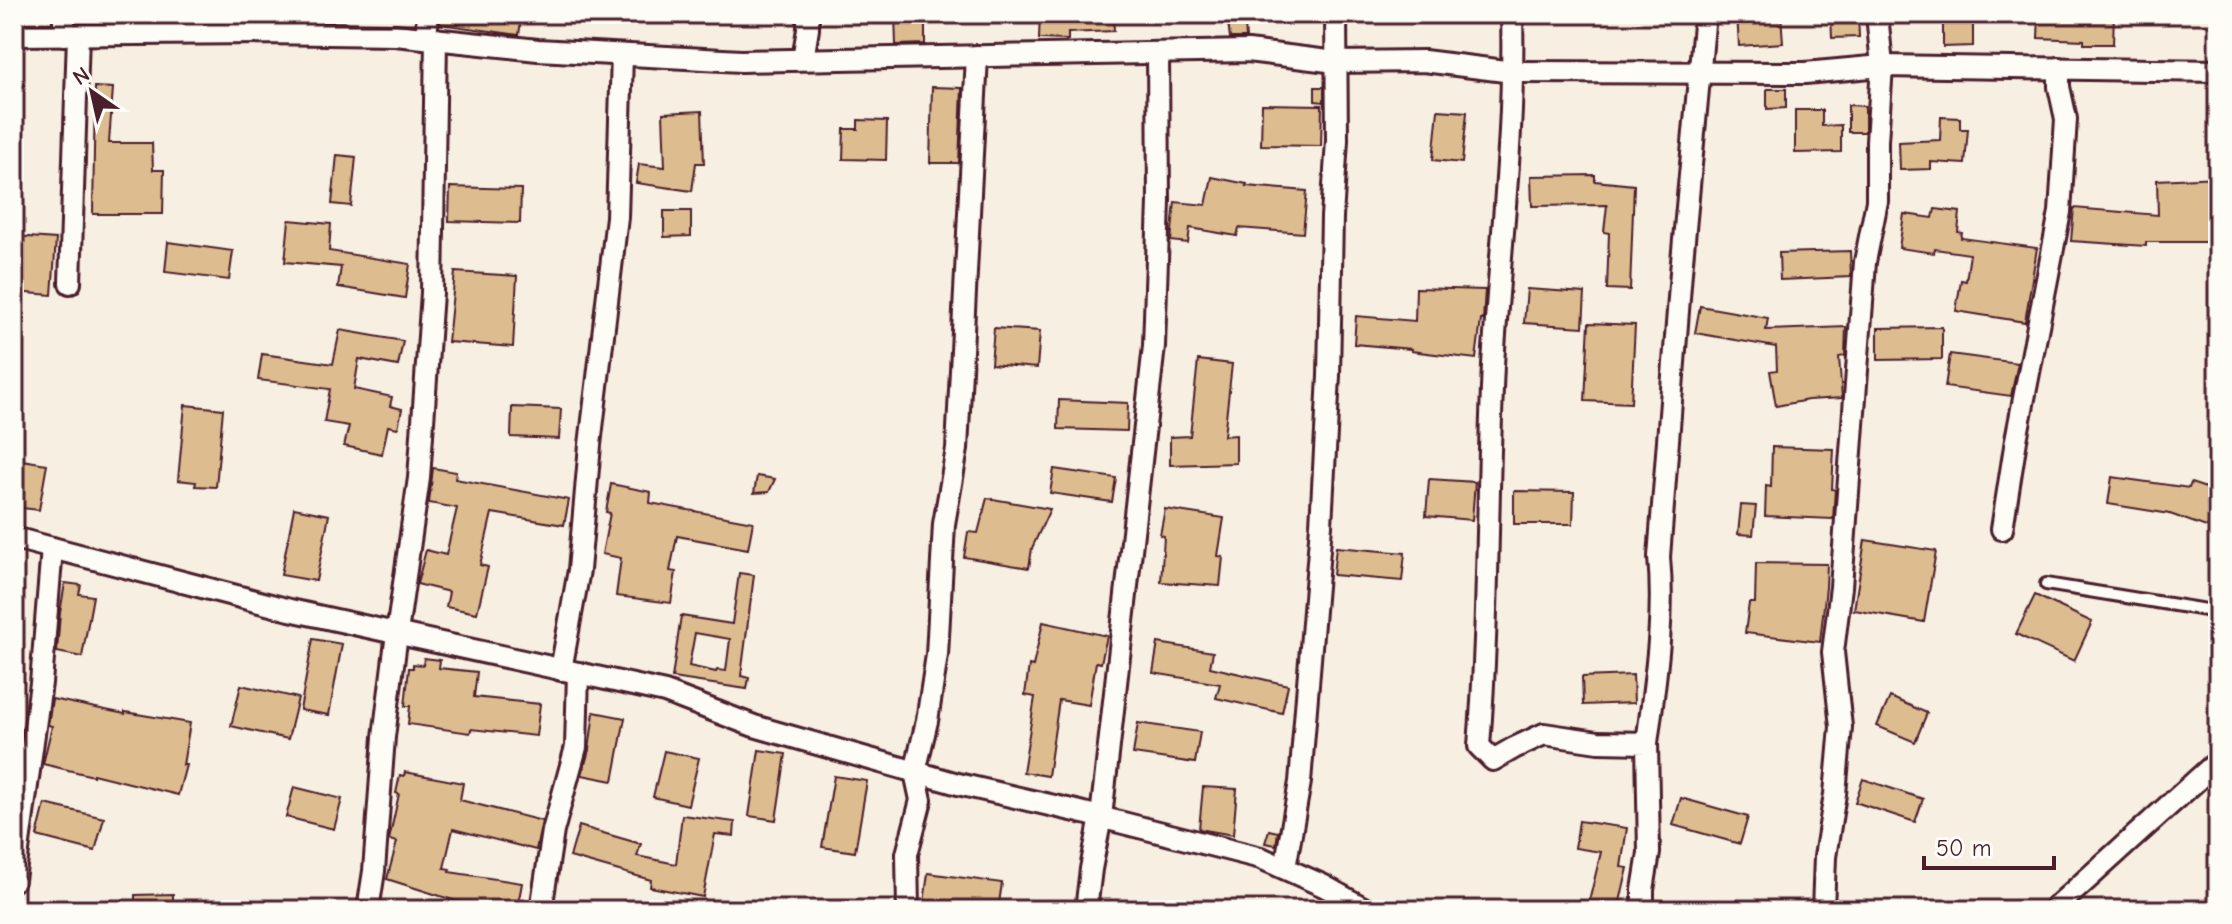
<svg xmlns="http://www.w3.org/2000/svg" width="2232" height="924" viewBox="0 0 2232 924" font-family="'Comic Neue',sans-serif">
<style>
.building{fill:#ddbc90;stroke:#4a1f2b;stroke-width:2;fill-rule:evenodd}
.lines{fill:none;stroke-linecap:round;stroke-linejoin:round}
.lane-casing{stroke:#4a1f2b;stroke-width:16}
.street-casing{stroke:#4a1f2b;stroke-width:26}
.lane{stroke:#fdfcf7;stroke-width:10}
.street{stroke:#fdfcf7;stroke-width:20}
</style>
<rect width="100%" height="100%" fill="#f7efe2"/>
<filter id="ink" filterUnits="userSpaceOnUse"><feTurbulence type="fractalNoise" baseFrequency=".0125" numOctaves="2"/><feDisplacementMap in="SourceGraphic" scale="16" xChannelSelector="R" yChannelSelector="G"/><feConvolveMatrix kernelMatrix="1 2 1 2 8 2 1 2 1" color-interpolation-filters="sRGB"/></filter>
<g filter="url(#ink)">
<g class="building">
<path d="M441 14H522L519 35 440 24Z"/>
<path d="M895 14H925V44L896 45Z"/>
<path d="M1040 14H1113L1114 31 1068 33V40L1039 39Z"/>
<path d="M1227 14H1241V25L1245 24 1246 38H1230Z"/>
<path d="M1737 14H1781L1783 43 1739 46Z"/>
<path d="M1831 14H1858L1859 37 1832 38Z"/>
<path d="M1943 14H1973V46L1943 47Z"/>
<path d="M2039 14H2114L2113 44H2084V40L2038 38Z"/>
<path d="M95 87 113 88 109 143H152L153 170H164L163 214H93Z"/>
<path d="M932 87 962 88 959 163H930Z"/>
<path d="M1315 87H1324V102L1315 101Z"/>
<path d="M1767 89H1786V108L1767 109Z"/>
<path d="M1262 104 1322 105 1321 146 1261 145Z"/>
<path d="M1848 105 1865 106V132H1848Z"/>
<path d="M1438 110 1467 112 1462 163 1433 160Z"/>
<path d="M1795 110H1822V126L1841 125V152L1795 153Z"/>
<path d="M702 111 704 163H696L692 191 636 183 639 164 665 167 663 113Z"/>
<path d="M1941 117 1960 118V129H1968L1965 164 1931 162V169L1900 170 1899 142 1940 140Z"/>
<path d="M858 120 887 121 886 160 843 159 844 129H858Z"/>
<path d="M337 155 356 157 351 206 332 204Z"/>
<path d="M1595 175V181L1634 185 1630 290 1607 289 1609 233 1604 232 1607 205 1532 206 1531 176Z"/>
<path d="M1212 177 1247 184 1246 186 1307 191 1303 233 1239 228 1237 236 1190 228 1188 243 1171 241 1175 202 1206 205Z"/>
<path d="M2218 177V242H2146V246L2071 241 2074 208 2158 215 2157 180Z"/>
<path d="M450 187 521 189 520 223 449 221Z"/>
<path d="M1935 209 1960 212 1958 232 1962 233 1961 238 2037 248 2025 322 1956 311 1961 280 1966 281 1970 254 1935 249 1934 253 1899 248 1904 214 1933 218Z"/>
<path d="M664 211H691V236L664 237Z"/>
<path d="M289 220 331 224 329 251 410 264 405 298 338 287 341 267 285 262Z"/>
<path d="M14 236 56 239 52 295 14 292Z"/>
<path d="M168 242 233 251 229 280 165 272Z"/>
<path d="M1850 251 1851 277 1780 280 1779 253Z"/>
<path d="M455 272 517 276 513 347 448 342Z"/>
<path d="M1416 288 1485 290 1483 320H1481L1476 359 1411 351V349L1354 344 1356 316 1415 321Z"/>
<path d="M1527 289 1585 293 1583 327 1524 323Z"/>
<path d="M1700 306 1768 318 1766 330 1846 327 1845 356 1839 357 1842 398 1808 400 1776 406 1770 371 1777 370 1776 347 1695 333Z"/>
<path d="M1589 323 1635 325 1631 403 1585 401Z"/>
<path d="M1942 327V359L1878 360V328Z"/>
<path d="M994 328 1040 331 1037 368 991 364Z"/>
<path d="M340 330 403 341 398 366 359 359 354 389 392 397 390 406 402 409 398 428 388 426 382 454 344 446 349 426 324 422 330 389 258 380 262 354 333 364Z"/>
<path d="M1950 354 2018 363 2011 396 1945 387Z"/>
<path d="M1198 360 1232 364 1224 436 1236 435V463L1170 465V437L1190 436Z"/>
<path d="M1059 400 1128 403 1127 431 1058 429Z"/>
<path d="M185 405 223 409 216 487 195 486 196 482 178 480Z"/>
<path d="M512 407 561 409 559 439 511 437Z"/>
<path d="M1772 447 1834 449 1832 489 1835 490 1833 519 1765 516 1766 486 1771 487Z"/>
<path d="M16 459 47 464 39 510 14 507Z"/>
<path d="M433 468 456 472 455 479 569 500 564 525 492 513 480 565 488 567 477 613 446 607 449 592 417 584 426 550 446 555 457 508 429 503Z"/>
<path d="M1054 469 1116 478 1112 502 1050 493Z"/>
<path d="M757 476 775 479 769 492 754 493Z"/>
<path d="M2112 477 2189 488 2191 483 2218 492V504L2209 528 2170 514 2108 504Z"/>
<path d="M1429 479 1475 482 1472 520 1426 516Z"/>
<path d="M611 484 651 492 650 503 753 522 748 549 677 536 670 571 676 572 671 603 616 596 621 558 602 554 610 513 606 512Z"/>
<path d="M1514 491 1574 492 1573 524H1514Z"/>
<path d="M987 498 1050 509 1032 548 1029 568 964 557 968 532 978 533Z"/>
<path d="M1741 505 1756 506 1753 535 1738 534Z"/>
<path d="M294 508 329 515 316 581 281 575Z"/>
<path d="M1165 509 1224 518 1218 556 1223 557 1220 586 1161 582 1164 536 1160 535Z"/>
<path d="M1865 540 1936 551 1924 622 1854 610Z"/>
<path d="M1336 547 1405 553 1402 581 1333 575Z"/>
<path d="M1756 563 1827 564 1826 587 1820 642 1745 633 1749 603H1755Z"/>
<path d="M739 573 754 575 741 676 749 678 747 689 672 678 681 616 732 624ZM695 633 730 639 726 671 717 670 716 672 689 666Z"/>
<path d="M65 583 81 585 79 594 93 596 82 657 57 652 60 613Z"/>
<path d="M2035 595 2092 622 2074 661 2016 634Z"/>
<path d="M1043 622 1107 636 1101 663 1096 662 1089 705 1059 700 1048 776 1023 772 1035 697 1025 695 1029 665 1033 666Z"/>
<path d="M313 639 342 644 329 715 300 710Z"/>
<path d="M1158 643 1213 652 1210 667 1288 685 1282 713 1216 698 1220 684 1153 673Z"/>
<path d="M424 658 440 660 439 668 477 672 474 697 540 704 536 736 471 729 470 733 408 724 410 706H405L409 668H413V664L423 665Z"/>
<path d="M1633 675 1634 703 1583 705 1582 677Z"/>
<path d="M241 685 298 698 288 739 231 726Z"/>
<path d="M1890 697 1927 713 1915 742 1877 726Z"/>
<path d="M52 699 125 714V712L190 723 183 765H186L178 795 93 774V776L43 764 52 726 48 725Z"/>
<path d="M594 712 625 718 613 781 582 775 589 750Z"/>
<path d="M1138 723 1200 732 1195 763 1133 754Z"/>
<path d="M759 750 786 754 776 820 749 816Z"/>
<path d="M664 751 699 758 688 805 653 797Z"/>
<path d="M405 772 463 783 460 800 542 821 536 850 453 829 444 868 450 869 449 872 522 883 517 910 456 901 387 879 397 842 389 840 399 794 396 793 400 775 404 776Z"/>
<path d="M834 776 867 781 855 852 822 847Z"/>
<path d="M1863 779 1923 799 1915 822 1855 802Z"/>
<path d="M294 787 342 799 334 829 286 817Z"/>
<path d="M1203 787 1237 789 1233 835 1199 829Z"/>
<path d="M1681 798 1748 817 1740 844 1673 825Z"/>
<path d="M45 804 104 818 95 851 37 836Z"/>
<path d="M682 815 735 822 734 836 715 834 703 897 650 887 651 880 570 857 579 826 641 844 637 856 676 864Z"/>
<path d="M1579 821 1627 828 1621 867 1628 868 1618 910H1587L1601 852 1575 848Z"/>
<path d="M1269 830 1278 832 1276 845 1265 843Z"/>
<path d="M928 873 1002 883 998 910H923Z"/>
<path d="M173 894V910H135V895Z"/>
</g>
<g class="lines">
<g class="lane-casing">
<path id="lane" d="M2046 584 2218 612"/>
</g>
<g class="street-casing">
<g id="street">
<path d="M1512 14C1515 131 1500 248 1493 365 1487 492 1489 619 1479 746L1493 760 1514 748 1544 734 1598 742 1647 743 1649 853 1643 890V910"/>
<path d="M14 35 261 33 395 35 538 50 741 61 1248 51 1336 62 1424 61 1513 72 1805 73 1882 66 2218 71"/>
<path d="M64 35V14"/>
<path d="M426 38 428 14"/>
<path d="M803 59 808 29V14"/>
<path d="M70 283 78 35"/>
<path d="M2002 529 2016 440 2060 212 2066 119 2059 87V68"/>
<path d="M14 538 290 610 665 692 754 726 958 784 1076 811 1261 858 1324 886 1367 910"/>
<path d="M561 670 579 570 590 445 617 217 622 55"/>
<path d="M1647 743C1655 681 1665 619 1659 557L1681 272 1705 14"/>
<path d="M1285 868 1300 782 1321 525 1329 376 1332 217 1337 140 1336 14"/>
<path d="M14 880 41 683 52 548"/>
<path d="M368 910 374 871 384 737 397 633 419 478 432 293 436 39"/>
<path d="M541 910 553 831 576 747 578 673"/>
<path d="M908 910 907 854 921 800 915 772 927 721 937 655 944 524 957 449 977 56"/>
<path d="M1086 910 1091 869 1101 817 1154 346 1159 202 1158 53"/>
<path d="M1823 910 1825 857 1835 794 1841 727 1833 652 1841 587 1865 262 1877 201V141L1882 66 1877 14"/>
<path d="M2053 910 2218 761"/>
</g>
</g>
<use href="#lane" class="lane"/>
<use href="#street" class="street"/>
</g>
</g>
<rect width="2232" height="924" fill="none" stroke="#fdfcf7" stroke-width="48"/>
<rect x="24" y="24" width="2184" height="876" fill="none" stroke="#4a1f2b" stroke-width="3" filter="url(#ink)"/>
<g transform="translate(92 92) rotate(326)" stroke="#fdfcf7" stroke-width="6" paint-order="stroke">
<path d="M0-6L14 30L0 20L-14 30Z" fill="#4a1f2b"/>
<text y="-12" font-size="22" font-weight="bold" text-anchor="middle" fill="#4a1f2b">N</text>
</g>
<path d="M1924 856v12h130v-12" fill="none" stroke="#4a1f2b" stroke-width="4"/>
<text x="1936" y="856" font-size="24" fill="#4a1f2b" stroke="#fdfcf7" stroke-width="6" paint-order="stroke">50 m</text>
</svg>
